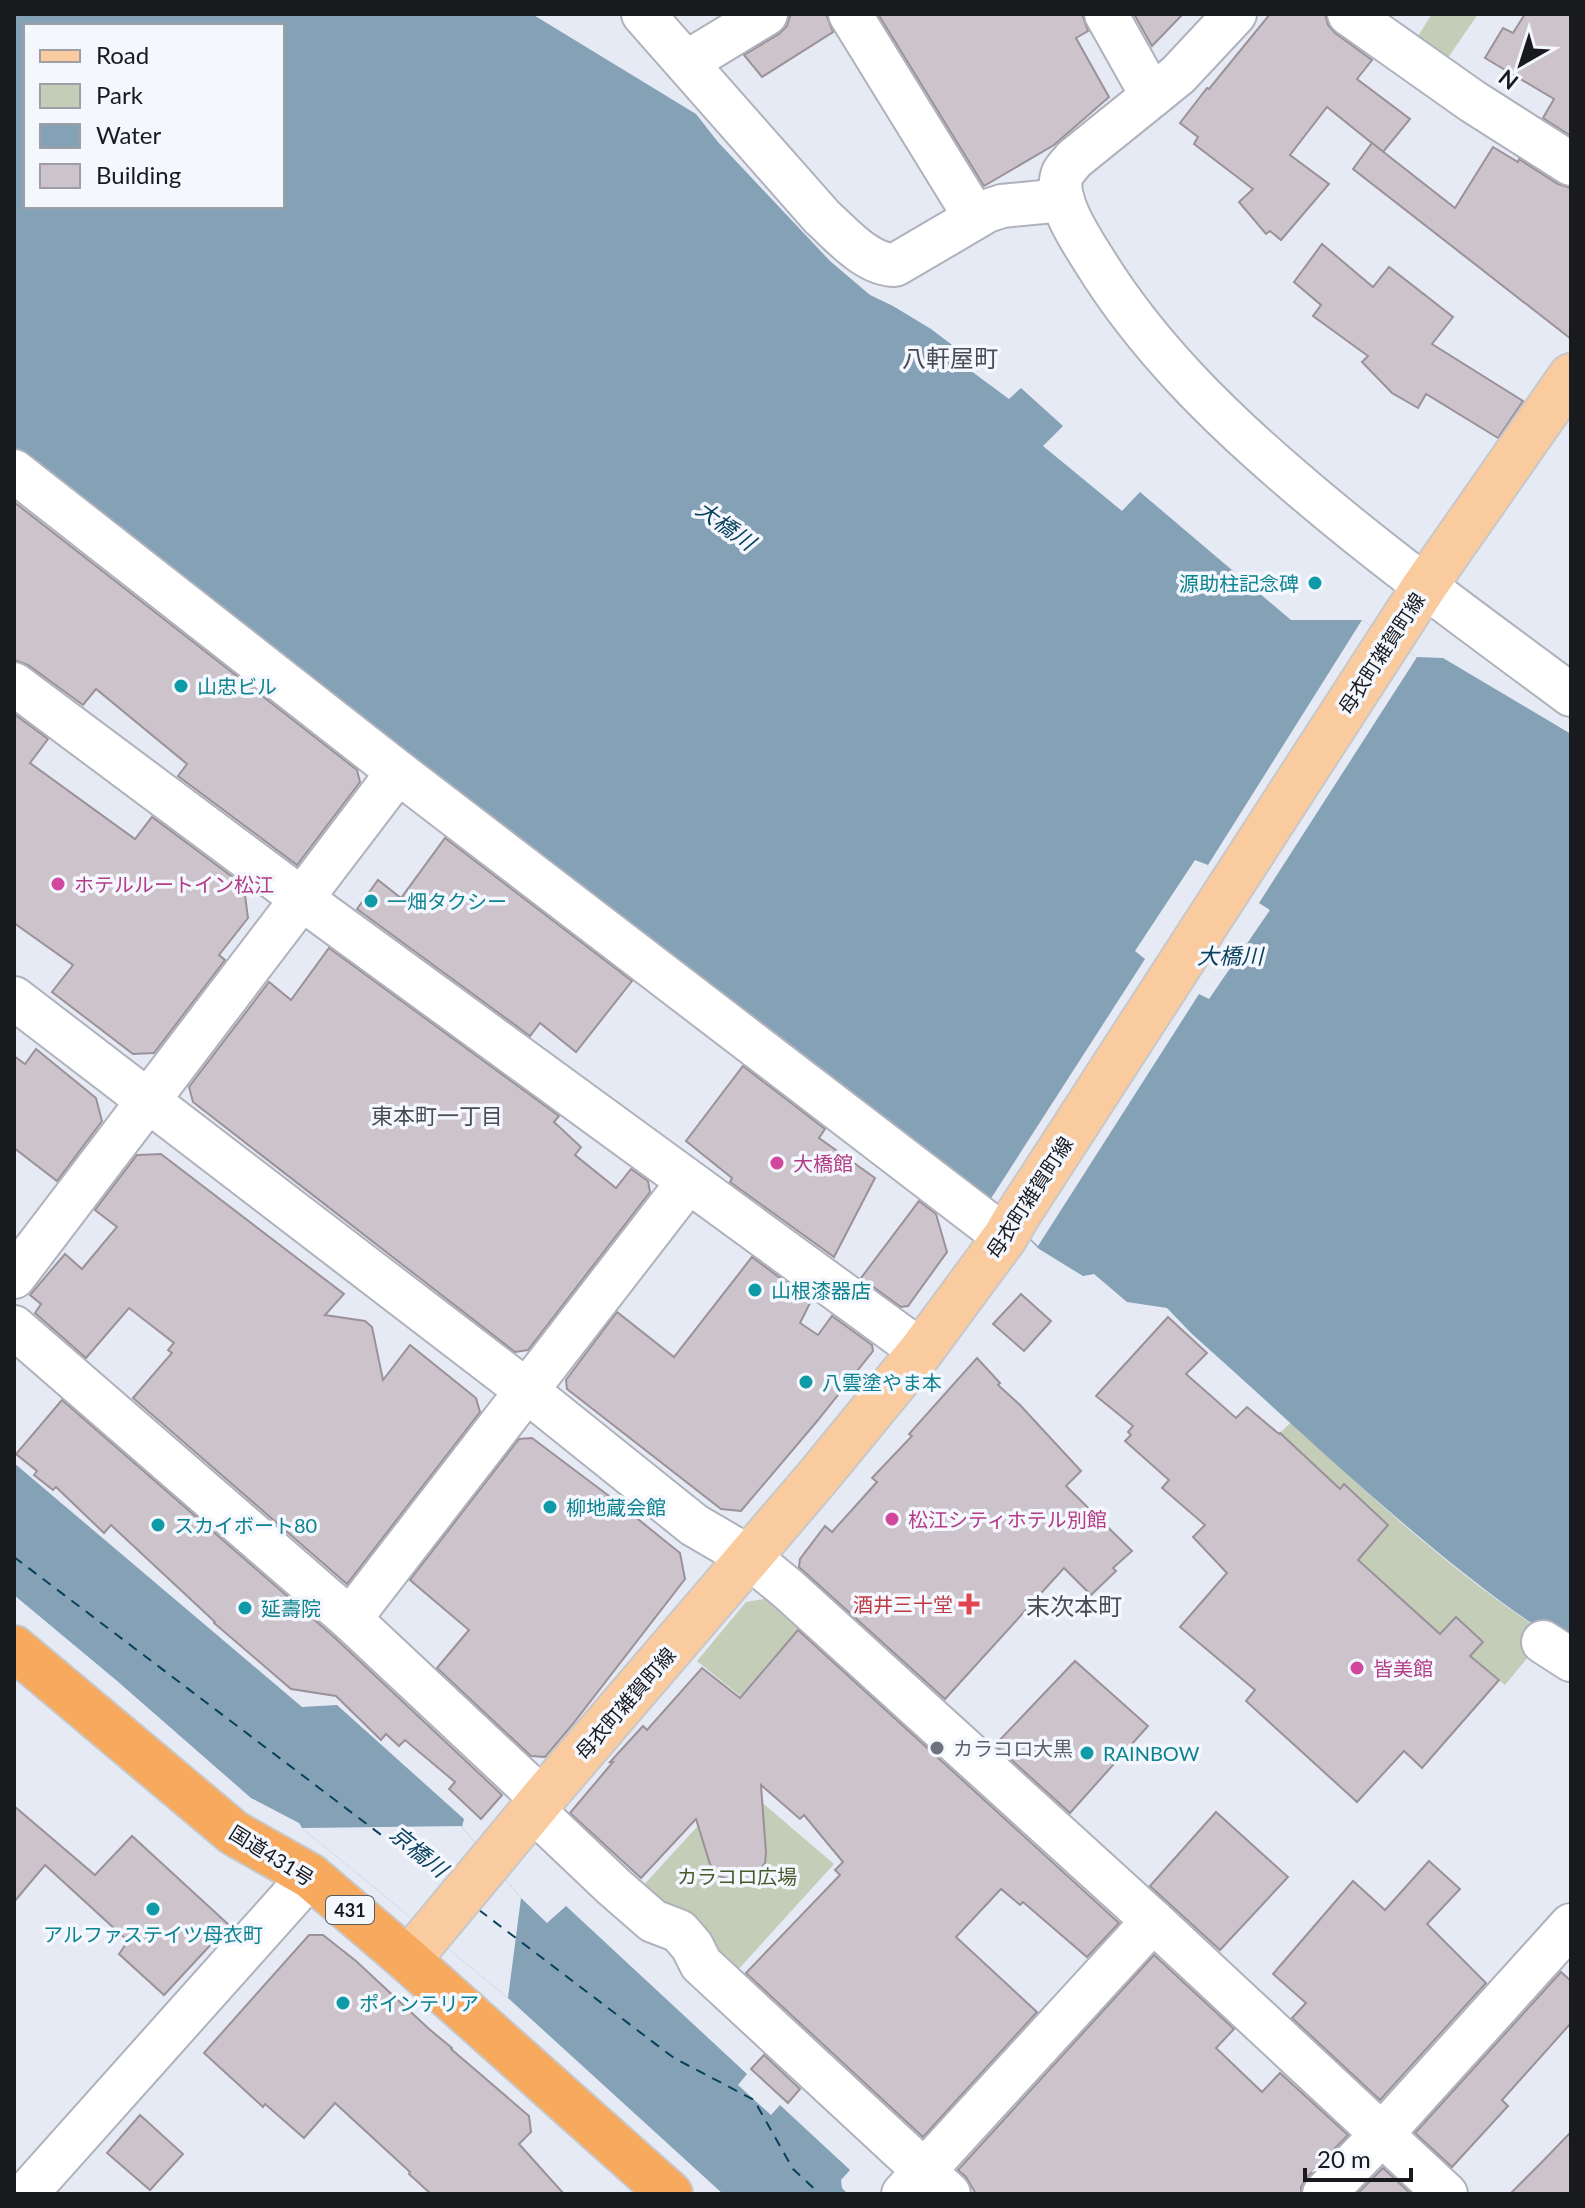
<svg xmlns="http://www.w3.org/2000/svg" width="1585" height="2208" viewBox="0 0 1585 2208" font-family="Lato,'Noto Sans JP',sans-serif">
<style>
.green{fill:#c3cdb7}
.water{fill:#84a1b6;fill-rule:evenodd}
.pier{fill:#e6eaf4}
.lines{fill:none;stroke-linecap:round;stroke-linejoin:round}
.ferry{stroke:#08405e;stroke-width:2;stroke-dasharray:10 8;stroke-linecap:butt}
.building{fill:#ccc3cb;stroke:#9a9199;stroke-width:2}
.minor-casing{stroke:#afb2bc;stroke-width:46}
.major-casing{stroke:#c8c8c9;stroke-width:48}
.highway-casing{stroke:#c8c8c9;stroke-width:48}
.minor{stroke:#fff;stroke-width:42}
.major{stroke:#facb9e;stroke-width:44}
.highway{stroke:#f7a95e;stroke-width:44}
.culture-dot{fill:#0f9aa8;stroke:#f5f7fe;stroke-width:3}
.hotel-dot{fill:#d1479c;stroke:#f5f7fe;stroke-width:3}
.health-dot{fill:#e0444e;stroke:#f5f7fe;stroke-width:3}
.worship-dot{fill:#6b7280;stroke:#f5f7fe;stroke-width:3}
.labels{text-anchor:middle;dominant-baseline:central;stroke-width:7;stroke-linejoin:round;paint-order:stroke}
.shield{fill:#f5f7fe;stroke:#5a5c60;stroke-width:2}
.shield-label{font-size:18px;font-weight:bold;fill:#181a1d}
.culture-label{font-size:20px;fill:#0d838f;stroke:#f5f7fe;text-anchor:start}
.street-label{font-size:20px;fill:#181a1d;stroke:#f5f7fe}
.hotel-label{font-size:20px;fill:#b23c85;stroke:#f5f7fe;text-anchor:start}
.health-label{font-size:20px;fill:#be3a42;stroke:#f5f7fe;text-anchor:end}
.worship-label{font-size:20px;fill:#5b616d;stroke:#f5f7fe;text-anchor:start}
.park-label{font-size:20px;fill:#465a2a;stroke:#f5f7fe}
.water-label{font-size:22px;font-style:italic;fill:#08405e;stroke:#f5f7fe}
.neighbourhood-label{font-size:22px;fill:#494c55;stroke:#f5f7fe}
.quarter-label{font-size:24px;fill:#494c55;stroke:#f5f7fe}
</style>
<rect width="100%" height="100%" fill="#e6eaf4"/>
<g class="green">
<path d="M1432 14H1478L1443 65 1411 47Z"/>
<path d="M1291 1422C1372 1498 1454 1574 1547 1634L1505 1685 1470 1656 1483 1642 1456 1617 1440 1634 1381 1610 1322 1511 1312 1463 1280 1433Z"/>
<path d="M775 1597 804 1622 740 1696 697 1661 746 1602Z"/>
<path d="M738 1782 834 1864 736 1972 641 1888Z"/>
</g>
<g class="water">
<path d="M14 14H532L696 114 718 142 830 261 870 295 893 306 931 329 972 360 967 368 1009 399 1021 388 1063 426 1043 446 1122 511 1140 492 1291 620H1362L1417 657 1443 658 1571 734V1648C1520 1618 1474 1582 1428 1544 1347 1477 1271 1404 1192 1334L1167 1308 1127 1302 1094 1274 1083 1276 1039 1249 990 1200 855 1104 147 548 14 447ZM26 26H282V206H26Z"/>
<path d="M14 1463 302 1707 337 1705 464 1819 462 1827 521 1898 547 1923 566 1906 747 2074 738 2085 771 2115 780 2105 850 2170 841 2180 842 2188 848 2194H723L508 1998 302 1828 299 1823 251 1798 116 1680 14 1595Z"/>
</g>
<g class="pier">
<path d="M1362 620 1417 657 1259 903 1270 910 1209 999 1199 994 1038 1246 990 1200 1145 959 1135 951 1195 860 1208 865Z"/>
<path d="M461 1826 521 1898 508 1998 302 1828Z"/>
</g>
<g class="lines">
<g class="ferry">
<path d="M14 1557 446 1884"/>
<path d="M479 1910 674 2058 754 2100 793 2169 820 2194"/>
</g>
</g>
<g class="building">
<path d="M792 14H826L833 32 762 77 744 55 779 34 787 26 790 16Z"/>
<path d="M878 14H1082L1088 31 1076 38 1109 97 1054 145 984 186Z"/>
<path d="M1134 14H1183L1152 46Z"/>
<path d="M1270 14H1325L1328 25 1335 33 1372 60 1357 79 1410 119 1383 152 1327 107 1290 155 1329 184 1281 240 1270 231 1266 234 1239 202 1253 189 1194 144 1198 137 1180 123 1207 88 1209 89Z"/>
<path d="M1525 14H1571V136L1543 118 1554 99 1485 58 1503 28 1513 33Z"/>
<path d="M1372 143 1455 208 1493 147 1518 162 1519 159 1558 184 1571 188V339L1353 169Z"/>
<path d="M1322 244 1373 287 1389 267 1453 317 1432 344 1523 401 1498 438 1426 394 1418 408 1392 393 1362 362 1368 356 1313 316 1321 305 1294 282Z"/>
<path d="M14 502 357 770 360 782 297 865 178 776 187 764 96 689 83 705 28 665 14 660Z"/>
<path d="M14 714 48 739 30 763 135 839 152 817 250 890 245 895 248 918 219 955 225 960 154 1053 133 1054 52 992 73 965 14 923Z"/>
<path d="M445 838 632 981 576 1052 540 1023 530 1036 357 909 378 880 401 898Z"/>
<path d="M329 948 559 1116 554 1122 581 1147 575 1155 616 1188 631 1169 648 1181 650 1192 528 1350 515 1352 193 1102 189 1087 269 982 291 1000Z"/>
<path d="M36 1049 96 1098 102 1121 57 1181 14 1148V1056L25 1064Z"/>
<path d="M743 1066 825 1129 819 1138 875 1178 834 1257 730 1182 732 1178 686 1141Z"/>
<path d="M161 1154 344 1294 325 1315 365 1321 372 1327 383 1380 410 1345 476 1398 480 1412 347 1584 133 1398 172 1353 168 1350 174 1343 129 1308 86 1358 35 1313 41 1304 30 1295 65 1254 82 1269 117 1227 95 1210 137 1155Z"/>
<path d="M919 1201 936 1214 947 1252 908 1306 901 1307 861 1278Z"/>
<path d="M752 1257 811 1301 800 1323 818 1335 832 1316 872 1345 873 1351 818 1420 741 1511 721 1509 567 1389 566 1380 617 1312 674 1357Z"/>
<path d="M1021 1294 1051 1321 1024 1351 993 1324Z"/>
<path d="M1168 1317 1207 1353 1186 1374 1236 1418 1247 1407 1279 1434 1280 1433 1340 1489 1344 1484 1388 1525 1358 1560 1440 1634 1456 1617 1483 1642 1470 1656 1499 1680 1422 1768 1404 1751 1357 1802 1246 1701 1255 1690 1180 1627 1227 1573 1193 1537 1205 1525 1162 1488 1169 1480 1125 1441 1131 1435 1128 1432 1133 1426 1096 1396Z"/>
<path d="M977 1358 1000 1383 998 1385 1020 1405 1081 1471 1066 1486 1132 1551 1113 1568 1116 1571 1091 1595 1064 1568 945 1699 799 1567 800 1559 825 1526 832 1532 877 1482 872 1478 912 1436 909 1434Z"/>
<path d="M62 1400 334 1637 502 1795 481 1819 449 1789 455 1782 405 1740 399 1746 386 1734 381 1740 336 1696 291 1689 214 1623 215 1622 111 1525 104 1533 56 1487 53 1490 34 1475 37 1471 16 1454Z"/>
<path d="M532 1438 613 1499 680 1553 685 1579 572 1725 545 1757 531 1756 437 1668 469 1630 410 1580 519 1439Z"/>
<path d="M798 1630 1119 1923 1087 1957 1023 1902 1020 1905 1001 1889 956 1937 1037 2012 923 2137 746 1973 840 1875 835 1870 843 1862 804 1815 800 1819 761 1785 766 1853 765 1863 753 1878 744 1881 734 1882 719 1876 710 1864 696 1819 641 1878 570 1813 613 1762H610L643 1726 647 1730 702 1668 740 1698Z"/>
<path d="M1075 1661 1148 1726 1070 1813 995 1745Z"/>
<path d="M14 1806 95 1875 132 1836 229 1925 164 1995 119 1954 128 1941 45 1865 14 1902Z"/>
<path d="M1216 1812 1288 1877 1220 1950 1150 1886Z"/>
<path d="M1429 1861 1460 1889 1427 1924 1486 1983 1380 2100 1292 2018 1306 2003 1273 1974 1353 1881 1385 1910Z"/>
<path d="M309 1935H323L356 1961 429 2029 452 2048 451 2049 529 2116 531 2132 519 2144 564 2194H431L409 2174 410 2172 335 2103 304 2138 265 2104 263 2107 204 2053Z"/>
<path d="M1154 1955 1234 2029 1216 2048 1262 2092 1280 2073 1348 2135 1307 2177 1301 2187V2194H976L966 2177 958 2170Z"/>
<path d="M1561 1972 1571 1981V2023L1502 2100 1508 2106 1452 2167 1415 2133Z"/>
<path d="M764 2055 800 2089 788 2103 751 2069Z"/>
<path d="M140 2115 183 2154 150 2190 107 2153Z"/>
<path d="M1571 2132V2194H1510L1541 2163Z"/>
<path d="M1383 2168 1411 2194H1357Z"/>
</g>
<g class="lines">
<g class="minor-casing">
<g id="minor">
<path d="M643 14 822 217C842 235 867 265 895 265L987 211 1002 206 1063 200"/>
<path d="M850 14 975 217"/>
<path d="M1106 14 1152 96"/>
<path d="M1235 14 1178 75 1074 159C1071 163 1066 168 1063 173 1052 198 1082 241 1095 262 1147 346 1218 416 1293 480 1382 557 1477 625 1571 695"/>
<path d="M1349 14 1472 101 1571 164"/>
<path d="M687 62 766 14"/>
<path d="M14 471 398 772 1005 1237"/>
<path d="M14 684 302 899 921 1351"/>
<path d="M14 998 527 1391 694 1525 749 1557 788 1589 1153 1921 1446 2194"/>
<path d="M14 1277 398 772"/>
<path d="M14 1327 350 1619 542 1799"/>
<path d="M350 1619 688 1182"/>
<path d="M1543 1642 1571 1660"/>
<path d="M533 1810 614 1887 653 1921 679 1931 692 1946 701 1964 949 2194"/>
<path d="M26 2194 310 1876"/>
<path d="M903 2194 1153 1921"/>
<path d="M1324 2194 1382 2134 1571 1925"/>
</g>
</g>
<g class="major-casing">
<path id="major" d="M408 1960 542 1799 816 1479 921 1351 1005 1237 1019 1213 1424 587 1571 376"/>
</g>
<g class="highway-casing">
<path id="highway" d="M14 1648 234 1833 310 1876 408 1960 670 2194"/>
</g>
<use href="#minor" class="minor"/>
<use href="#major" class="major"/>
<use href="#highway" class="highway"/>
</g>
<g class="culture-dot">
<circle cx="1315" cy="583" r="8"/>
<circle cx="181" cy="686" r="8"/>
<circle cx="371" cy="901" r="8"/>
<circle cx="755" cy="1290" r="8"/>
<circle cx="806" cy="1382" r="8"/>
<circle cx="550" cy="1507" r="8"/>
<circle cx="158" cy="1525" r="8"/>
<circle cx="245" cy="1608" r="8"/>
<circle cx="1087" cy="1753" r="8"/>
<circle cx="153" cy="1909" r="8"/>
<circle cx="343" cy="2003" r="8"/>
</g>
<g class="hotel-dot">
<circle cx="58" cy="884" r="8"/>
<circle cx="777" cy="1163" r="8"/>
<circle cx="892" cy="1519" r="8"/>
<circle cx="1357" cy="1668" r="8"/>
</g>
<path class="health-dot" d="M965 1592h8v8h8v8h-8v8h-8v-8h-8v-8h8z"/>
<circle class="worship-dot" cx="937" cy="1748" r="8"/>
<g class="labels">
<rect class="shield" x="326" y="1896" width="48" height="28" rx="6"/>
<g class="shield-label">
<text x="350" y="1910">431</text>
</g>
<g class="culture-label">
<text x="1299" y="583" text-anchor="end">源助柱記念碑</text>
<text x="197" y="686">山忠ビル</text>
<text x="387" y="901">一畑タクシー</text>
<text x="771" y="1290">山根漆器店</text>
<text x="822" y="1382">八雲塗やま本</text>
<text x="566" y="1507">柳地蔵会館</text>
<text x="174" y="1525">スカイボート80</text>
<text x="261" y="1608">延壽院</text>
<text x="1103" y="1753">RAINBOW</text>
<text x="153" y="1934" text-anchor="middle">アルファステイツ母衣町</text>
<text x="359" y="2003">ポインテリア</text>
</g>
<g class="street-label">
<text transform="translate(1381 653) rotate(-57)">母衣町雑賀町線</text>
<text transform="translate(1029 1197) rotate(-57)">母衣町雑賀町線</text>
<text transform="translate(625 1703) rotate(-49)">母衣町雑賀町線</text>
<text transform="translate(272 1855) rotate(32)">国道431号</text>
</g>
<g class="hotel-label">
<text x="74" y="884">ホテルルートイン松江</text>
<text x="793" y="1163">大橋館</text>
<text x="908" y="1519">松江シティホテル別館</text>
<text x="1373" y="1668">皆美館</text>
</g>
<g class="health-label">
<text x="953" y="1604">酒井三十堂</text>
</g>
<g class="worship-label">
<text x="953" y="1748">カラコロ大黒</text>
</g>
<g class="park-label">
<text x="737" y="1876">カラコロ広場</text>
</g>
<g class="water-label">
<text transform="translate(726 525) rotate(36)">大橋川</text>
<text x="1230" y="955">大橋川</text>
<text transform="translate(419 1851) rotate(39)">京橋川</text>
</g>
<g class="neighbourhood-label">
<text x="437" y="1115">東本町一丁目</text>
</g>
<g class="quarter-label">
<text x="950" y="357">八軒屋町</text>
<text x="1074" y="1605">末次本町</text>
</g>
</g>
<rect width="1585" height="2208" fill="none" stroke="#181a1d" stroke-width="32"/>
<rect x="24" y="24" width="260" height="184" fill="#f5f7fe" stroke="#9d9fa4" stroke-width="2"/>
<rect x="40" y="50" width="40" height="12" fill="#facb9e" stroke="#9d9fa4" stroke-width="2"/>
<text x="96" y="64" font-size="24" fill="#181a1d">Road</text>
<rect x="40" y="84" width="40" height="24" fill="#c3cdb7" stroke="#9d9fa4" stroke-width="2"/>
<text x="96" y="104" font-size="24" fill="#181a1d">Park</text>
<rect x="40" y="124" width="40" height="24" fill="#84a1b6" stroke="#9d9fa4" stroke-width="2"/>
<text x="96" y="144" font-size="24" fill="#181a1d">Water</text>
<rect x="40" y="164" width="40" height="24" fill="#ccc3cb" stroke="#9d9fa4" stroke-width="2"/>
<text x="96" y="184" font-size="24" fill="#181a1d">Building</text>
<g transform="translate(1521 64) rotate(219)" stroke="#f5f7fe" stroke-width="6" paint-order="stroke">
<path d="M0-6L14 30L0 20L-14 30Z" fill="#181a1d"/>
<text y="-12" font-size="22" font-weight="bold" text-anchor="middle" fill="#181a1d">N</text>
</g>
<path d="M1305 2168v12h106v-12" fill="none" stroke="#181a1d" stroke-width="4"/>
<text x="1317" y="2168" font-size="24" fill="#181a1d" stroke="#f5f7fe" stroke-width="6" paint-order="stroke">20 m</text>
</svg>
